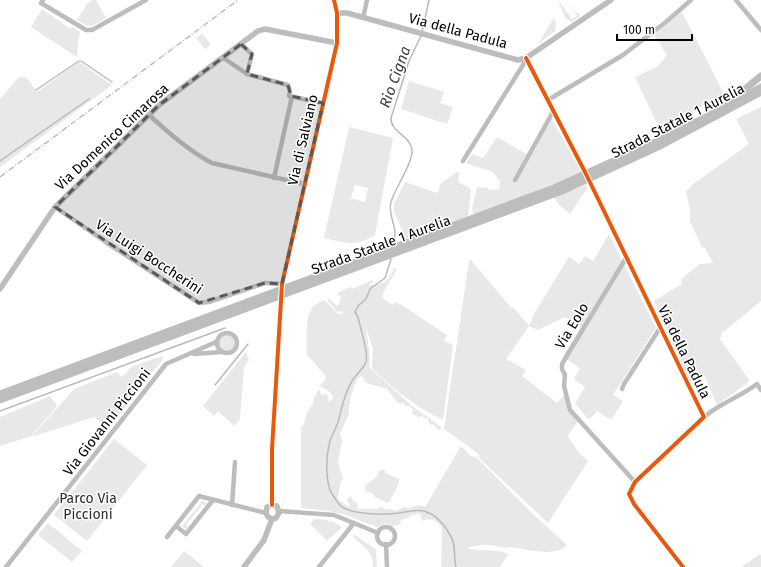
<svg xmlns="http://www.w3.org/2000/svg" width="761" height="567" viewBox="0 0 761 567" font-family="'Fira Sans',sans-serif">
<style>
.green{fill:#e8e8e8;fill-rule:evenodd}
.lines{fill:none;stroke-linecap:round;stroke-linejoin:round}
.stream{stroke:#bababa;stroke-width:1.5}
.minor{stroke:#bdbdbd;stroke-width:4.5}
.tertiary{stroke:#bdbdbd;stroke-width:5.5}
.trunk{stroke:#bdbdbd;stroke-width:7}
.rail{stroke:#bdbdbd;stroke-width:1.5;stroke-dasharray:6 2 1 2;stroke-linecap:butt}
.cycleway-casing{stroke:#fff;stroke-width:6}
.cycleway{stroke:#e8590c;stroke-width:4}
.marked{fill:#595959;fill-opacity:0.2;stroke:#595959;stroke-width:3;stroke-dasharray:8 5;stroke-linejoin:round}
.labels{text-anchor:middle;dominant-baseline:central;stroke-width:3;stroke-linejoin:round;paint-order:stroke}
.street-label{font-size:14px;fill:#000;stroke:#fff}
.park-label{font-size:14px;fill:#2c2c2c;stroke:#fff}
.water-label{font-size:15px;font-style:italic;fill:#3d3d3d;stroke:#fff}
</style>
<rect width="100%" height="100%" fill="#fff"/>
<g class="green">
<path d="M93 0H96L106 18C92 26 92 29 77 20L88 3Z"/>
<path d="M558 0 572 19 577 16 566 0 576 13 579 12 580 16 572 22 565 18Z"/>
<path d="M42 9 69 28 73 27 80 32 78 42 77 57 31 27Z"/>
<path d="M682 12 723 92 722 94 694 111 687 121 662 134 635 77 658 66 667 55 654 35Z"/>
<path d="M554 17 556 22 555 31 538 44Z"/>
<path d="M202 33 211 45 205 49 196 38Z"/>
<path d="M79 62 112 85 0 167V99L19 77H26L37 92Z"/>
<path d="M409 81 444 92 440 103 453 107 447 124 401 109Z"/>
<path d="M761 107V301L722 333 720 339 750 381 717 405 704 375 689 381 654 301 682 284 681 279 700 264 713 263 705 248 702 247 690 221V210L686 192 692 185 749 144 736 119Z"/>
<path d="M551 118 583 173 473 216 472 208 477 187 488 188 489 190 499 189 500 181 493 172 466 163 472 154 483 158 497 137 528 155Z"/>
<path d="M349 127 393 138 375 235C356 247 345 243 324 238ZM355 185 368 188 365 202 351 198Z"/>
<path d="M457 172H459L458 182 469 188 471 190 468 217 404 240 402 229 394 212V204L405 182 437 193 441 183Z"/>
<path d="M586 185 587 188 570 214 558 204 554 197Z"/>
<path d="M609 234 656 328 613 395 623 401 611 420 597 411 590 419H588L575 403 585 387 574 379 580 368 563 357 581 327 565 317 538 330 529 326 506 359 526 370 522 376 557 403 566 393 572 409 579 419 568 436 578 452 588 461 548 523 479 458V454L444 429 469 261 471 260 512 309 513 307 529 326 533 318 532 317 569 257 579 264 585 256 593 261Z"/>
<path d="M394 268 397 269 384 291 382 298 393 305 395 302 400 304 447 335 444 341 453 345 443 420C419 409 390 387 372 368L373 349 366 328 370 358 369 367 412 406 441 427 440 430H438L433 424 432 425 429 423 427 418 426 419 421 416 418 417 412 414 413 410 410 406H405L403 402 401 404 397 402 387 389 366 383 362 376 357 379 350 398 349 414 340 434 342 440 338 462 343 478 340 485 338 499 348 507 350 504 347 501 348 498 351 496 354 502H357L358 509H378L381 506 385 509H391L395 511 405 507 409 509C414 506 419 504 425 507L461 446 471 456 476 457 536 517 567 545C555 558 527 549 511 547 503 549 498 546 491 545 483 544 474 546 467 548 480 552 499 548 509 555L507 556 500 567H441L442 527 433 519 429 520 427 519 423 521 420 516V513L409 516V518L400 520 401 524 393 526C386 522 383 524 377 527L343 514 328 511 301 508V427L304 424 307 413 314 402 313 401 318 390H320L321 395 326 394 329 397 328 402 332 400 333 397 329 391 319 386 325 380 326 376 307 355C307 342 304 317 313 307 316 304 320 302 324 300L337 313 342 315 343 313 342 311 337 312 327 300 329 298 337 306 339 304 341 297 337 294 345 289 352 287V289L372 280 374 282 371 283 369 285C383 286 389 281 394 268Z"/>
<circle cx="227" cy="343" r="8"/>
<path d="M246 352 249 360 244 367 240 419 234 426 218 411 214 416 203 406Z"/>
<path d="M162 356 163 359 109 428 94 417 31 437 74 389 117 372 122 377 131 367Z"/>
<path d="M50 396 57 406 31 436 0 446V417Z"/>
<path d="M114 439 147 465 87 541 54 515Z"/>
<path d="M382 469 385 471 386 473 396 478H399V483L390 501 387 503 375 497 372 493 367 492 365 490V486L378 476V472Z"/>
<path d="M203 500 207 504 205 506 203 504 186 525 188 527 186 529 182 526Z"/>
<path d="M314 519 328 520V521L334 522 342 527 327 541 310 524Z"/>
<path d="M48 523 82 551 72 562 38 535Z"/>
<path d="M355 535 377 550 376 552 377 567H373C373 551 364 547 353 537Z"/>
<path d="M184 551 204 567H171Z"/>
<path d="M760 554 761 555V567H742Z"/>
</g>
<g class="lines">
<g class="stream">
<path d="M422 32 429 0"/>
<path d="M81 61 112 82"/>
<path d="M36 90 79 61"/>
<path d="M0 161 89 99"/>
<path d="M393 245C394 241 395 236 395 232 394 222 388 212 391 202 395 188 413 163 412 150 411 136 390 132 391 118L409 61 421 36"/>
<path d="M391 259 385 278 370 289 366 299 358 306 355 312 358 317C360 328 369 352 366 362 363 369 356 375 352 381 344 394 342 408 338 422 336 428 332 435 330 441 326 456 325 478 331 492 334 497 338 504 342 507 355 515 385 515 399 513 408 512 421 508 429 513 437 516 446 527 450 535 457 545 453 556 456 567"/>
<path d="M215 385 248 344"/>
<path d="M0 411 225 328"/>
</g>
<g class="minor">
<path d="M43 0 41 3 86 30H92L146 0"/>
<path d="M334 0 337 13"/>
<path d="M736 0 761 30"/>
<path d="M363 18 367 0"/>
<path d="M241 44 252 54 247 74"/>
<path d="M526 58 585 172"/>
<path d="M225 59 247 74 288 85 290 91 289 96 323 103"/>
<path d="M548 100 623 55 666 22 691 0"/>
<path d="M149 115C169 133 189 151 212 163L304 184"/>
<path d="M463 161 523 65 526 58"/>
<path d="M274 178 292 96"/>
<path d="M515 180 554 110"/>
<path d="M590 183 704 417 635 482 629 494 634 504 683 567"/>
<path d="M55 207 107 243 199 303 209 302 265 283 282 284"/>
<path d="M626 258 574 344 562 364V369L565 375 564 386 570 410 635 482"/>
<circle cx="227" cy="343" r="10"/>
<path d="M194 354 221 352"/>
<path d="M622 389 624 384 660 328"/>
<path d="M704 417C720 403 740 397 757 384L761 390"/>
<path d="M232 505 235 462"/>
<path d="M279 511 334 515 378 533"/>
<path d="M176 526 186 534 213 500"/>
<circle cx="386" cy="536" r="9"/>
<path d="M167 537 199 496 266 513"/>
<path d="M386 544 387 567"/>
<path d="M6 567 166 364 216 342"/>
<path d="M319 567 354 523"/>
</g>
<g class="tertiary">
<path d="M282 285 337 43V13H347L518 60 526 58 611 0"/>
<path d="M0 289 55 207 159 105 258 31 265 29 337 43"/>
<path d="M272 505V449L281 299"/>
<path d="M272 505 277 506 279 513 276 518 272 519"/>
<path d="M272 505 267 507 266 513 268 517 272 519"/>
<path d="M244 567 264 540 272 519"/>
</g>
<g class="trunk">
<path d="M733 99 761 76"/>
<path d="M0 394 554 188 660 140 700 120 761 87"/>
<path d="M0 400 562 191 662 145 761 92"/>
</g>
<path class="rail" d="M0 177 238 0"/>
<g class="cycleway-casing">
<g id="cycleway">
<path d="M526 58 585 172 704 417 635 482 629 494 634 504 683 567"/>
<path d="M272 505V449L282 284 337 43V13L334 0"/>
</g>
</g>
<use href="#cycleway" class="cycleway"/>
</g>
<path class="marked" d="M241 44 252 54 247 74 288 85 291 96 323 103 282 284 265 283 199 303 55 207 159 105Z"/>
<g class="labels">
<g class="street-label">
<text transform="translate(458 31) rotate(15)">Via della Padula</text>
<text transform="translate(678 121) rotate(-27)">Strada Statale 1 Aurelia</text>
<text transform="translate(112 137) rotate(-43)">Via Domenico Cimarosa</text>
<text transform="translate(303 140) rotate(-77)">Via di Salviano</text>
<text transform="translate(381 245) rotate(-20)">Strada Statale 1 Aurelia</text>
<text transform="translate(149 257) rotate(33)">Via Luigi Boccherini</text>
<text transform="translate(572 326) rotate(-59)">Via Eolo</text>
<text transform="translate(684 352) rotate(64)">Via della Padula</text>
<text transform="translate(107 422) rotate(-52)">Via Giovanni Piccioni</text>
</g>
<g class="park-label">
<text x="88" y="498">Parco Via<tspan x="88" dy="16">Piccioni</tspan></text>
</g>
<g class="water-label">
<text transform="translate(395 77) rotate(-70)">Rio Cigna</text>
</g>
</g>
<path d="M617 34v6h75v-6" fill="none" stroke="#000000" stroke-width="2"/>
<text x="623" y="34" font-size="12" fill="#000000" stroke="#ffffff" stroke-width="3" paint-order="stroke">100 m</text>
</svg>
